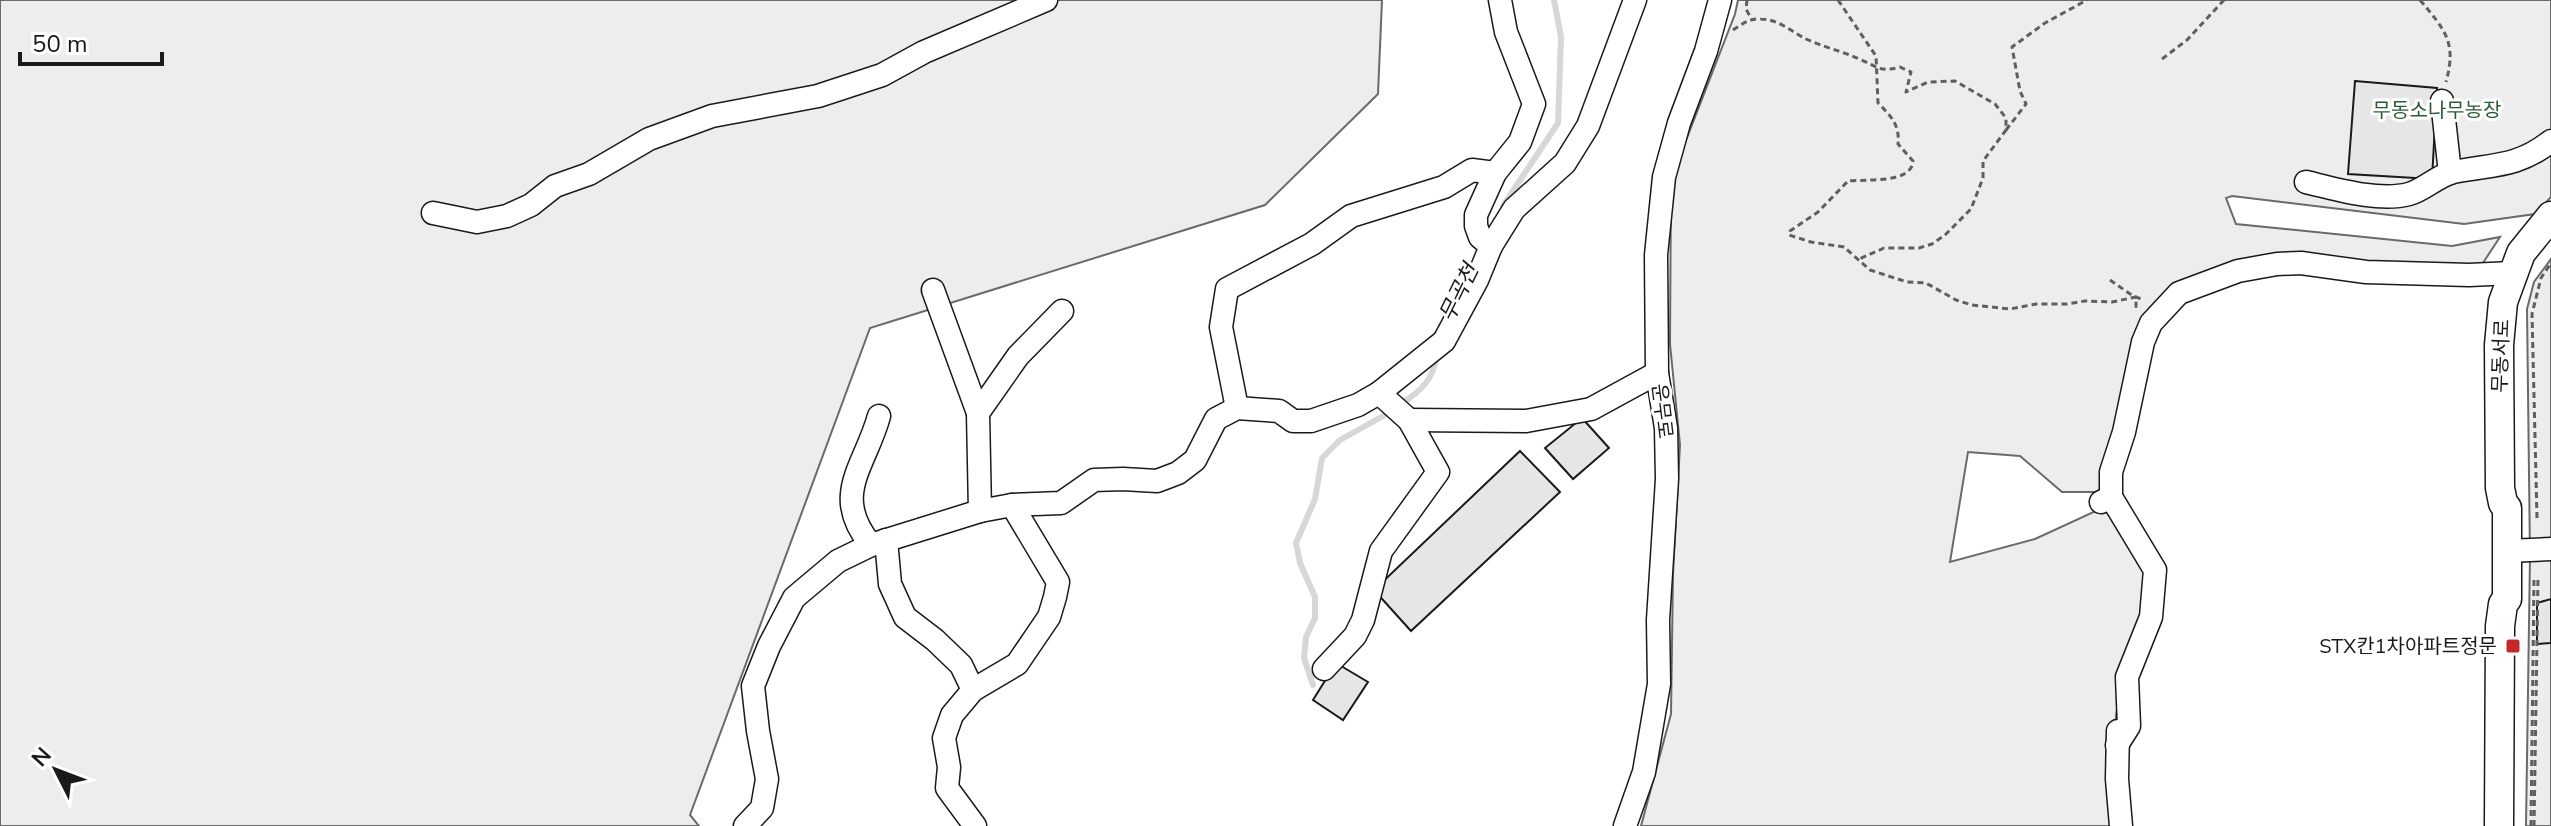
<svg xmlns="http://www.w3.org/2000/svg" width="2551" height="826" viewBox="0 0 2551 826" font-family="'Nunito Sans','Noto Sans KR',sans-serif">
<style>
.built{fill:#ededed;stroke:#6a6a6a;stroke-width:2}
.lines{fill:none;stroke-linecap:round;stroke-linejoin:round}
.stream{stroke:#d7d7d7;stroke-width:6}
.building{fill:#e6e6e6;stroke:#1a1a1a;stroke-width:2}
.minor-casing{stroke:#1a1a1a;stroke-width:25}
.major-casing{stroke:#1a1a1a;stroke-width:31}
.path{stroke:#5f5f5f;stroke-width:3;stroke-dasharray:6 4;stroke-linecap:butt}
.minor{stroke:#fff;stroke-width:22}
.major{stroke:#fff;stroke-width:28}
.poi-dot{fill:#c62828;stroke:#fff;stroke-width:3}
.labels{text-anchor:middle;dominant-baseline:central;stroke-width:6;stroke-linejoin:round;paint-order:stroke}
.park-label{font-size:20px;fill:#2b5a34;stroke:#fff}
.street-label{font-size:20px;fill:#1a1a1a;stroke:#fff}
.poi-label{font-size:20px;fill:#1a1a1a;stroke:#fff;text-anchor:end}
.water-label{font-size:22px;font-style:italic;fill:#1a1a1a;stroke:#fff}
</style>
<rect width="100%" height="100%" fill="#fff"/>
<g class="built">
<path d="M0 0H1382L1378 94 1265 205 870 328 690 815 699 826H0Z"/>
<path d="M1738 0H2551V197L2535 214 2464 224 2232 196 2226 198 2236 224 2452 246 2500 237 2479 269 2294 259 2160 308 2106 492H2062L2020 456 1968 452 1950 562 2035 539 2111 504 2151 571 2148 617 2123 678 2116 715 2115 826H1641L1671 714 1673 574 1680 445 1670 344 1671 179 1735 14Z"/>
<path d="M2551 259V826H2526L2530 556 2527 309 2534 282Z"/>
</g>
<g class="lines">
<g class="stream">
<path d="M1503 206 1558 123 1561 37 1554 0"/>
<path d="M1401 404C1421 391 1434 379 1437 354"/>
<path d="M1313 685 1304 658 1306 637 1315 618V597L1300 563 1296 543 1315 499 1322 458 1340 440 1392 411"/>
</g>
</g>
<g class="building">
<path d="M2355 81 2437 88 2432 179 2348 174Z"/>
<path d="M1582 418 1609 448 1573 479 1545 448Z"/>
<path d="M1520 451 1560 492 1411 631 1374 590Z"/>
<path d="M2551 599V643L2537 644V603Z"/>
<path d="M1336 663 1368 682 1343 720 1313 700Z"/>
</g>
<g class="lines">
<g class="minor-casing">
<g id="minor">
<path d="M2442 101 2450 173"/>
<path d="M2306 182C2335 189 2379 202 2409 194 2424 190 2437 176 2453 172 2492 164 2517 168 2551 141"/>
<path d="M433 213 477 222 507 216 531 205 555 186 589 174 649 139 712 116 818 96 882 75 924 52 1046 0"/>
<path d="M1491 246 1480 237 1476 226V215L1495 173 1520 142 1534 104 1506 32 1500 0"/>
<path d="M933 290 978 413"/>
<path d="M1237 408 1221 327 1227 289 1312 244 1351 216 1444 187 1472 170 1495 173"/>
<path d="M1409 420 1526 421 1591 409 1657 373"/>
<path d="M2111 497V472L2124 432 2143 342 2151 323 2179 293 2238 271 2277 264 2301 263 2366 272 2469 275 2512 273"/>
<path d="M2101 502 2111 497 2155 570 2151 617 2127 677 2129 726 2117 745"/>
<path d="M980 511 978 413 1018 356 1062 311"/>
<path d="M886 540 890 584 905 617 935 640 961 665 973 690 952 715 944 738 949 767 947 788 975 826"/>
<path d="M871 545C830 495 865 467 879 416"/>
<path d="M2507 551 2551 549"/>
<path d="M1324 669 1355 636 1363 620 1381 551 1438 472 1409 420 1379 393"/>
<path d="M973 690 1017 664 1049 617 1055 597 1058 582 1012 505"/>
<path d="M2118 731 2117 779 2121 826"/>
<path d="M745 826 762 808 767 779 758 731 753 686 769 646 794 598 838 561 871 545 980 511 1012 505 1061 503 1094 480 1123 479 1157 481 1178 473 1195 460 1216 419 1237 408 1279 411 1293 421H1311L1358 405 1379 393 1444 341 1477 280 1491 246 1514 209 1565 163 1588 126 1635 0"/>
<path d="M1625 826 1644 772 1659 684 1658 620 1667 479 1666 428 1657 373 1656 255 1664 177 1679 123 1706 51 1720 0"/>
</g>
</g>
<g class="major-casing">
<path id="major" d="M2499 826 2500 626 2503 604 2507 599V508L2503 503 2500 488 2499 345 2503 302 2521 253 2551 216"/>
</g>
<g class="path">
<path d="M1747 0 1746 9 1752 20"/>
<path d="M1838 0 1876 56 1878 103C1891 116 1900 125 1898 144L1913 161C1912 184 1865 179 1848 181L1818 212 1790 231 1789 235 1811 242 1844 247 1870 270 1907 282 1926 283 1956 300 1972 305 2010 309 2036 304H2067L2085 301 2112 302 2136 297V308"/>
<path d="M2420 0C2445 30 2457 42 2446 82"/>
<path d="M1733 30C1742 24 1750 18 1761 19 1778 19 1792 32 1806 39 1823 47 1842 51 1859 59 1877 66 1879 73 1900 67L1911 72 1906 92 1928 82 1955 81 1995 104 2006 118V130L1983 161V178L1971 209 1945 235 1932 244 1919 248H1884L1859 259"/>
<path d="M2162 59 2187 40 2224 0"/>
<path d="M2006 130 2026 104 2020 91 2012 47 2045 23 2087 0"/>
<path d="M2110 280 2133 296 2144 300"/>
<path d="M2537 518 2532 314 2541 278 2551 263"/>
<path d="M2531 826 2534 578"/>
<path d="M2534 826 2538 577"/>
</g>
<use href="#minor" class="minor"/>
<use href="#major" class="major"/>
</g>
<rect class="poi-dot" x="2505" y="638" width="16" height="16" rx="4"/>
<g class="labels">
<g class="park-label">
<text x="2437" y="110">무동소나무농장</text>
</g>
<g class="street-label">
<text transform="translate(2501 356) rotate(-88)">무동서로</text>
<text transform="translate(1662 411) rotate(83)">운무로</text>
</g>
<g class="poi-label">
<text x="2497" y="646">STX칸1차아파트정문</text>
</g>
<g class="water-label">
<text transform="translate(1459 293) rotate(-64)">무곡천</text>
</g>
</g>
<g transform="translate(56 770) rotate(312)" stroke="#ffffff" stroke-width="6" paint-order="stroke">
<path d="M0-6L14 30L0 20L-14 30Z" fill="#1a1a1a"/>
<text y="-12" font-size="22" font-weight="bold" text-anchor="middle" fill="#1a1a1a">N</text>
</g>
<path d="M20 52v12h142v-12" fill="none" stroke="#1a1a1a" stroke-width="4"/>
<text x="32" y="52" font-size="24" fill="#1a1a1a" stroke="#ffffff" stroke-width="6" paint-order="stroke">50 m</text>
</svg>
